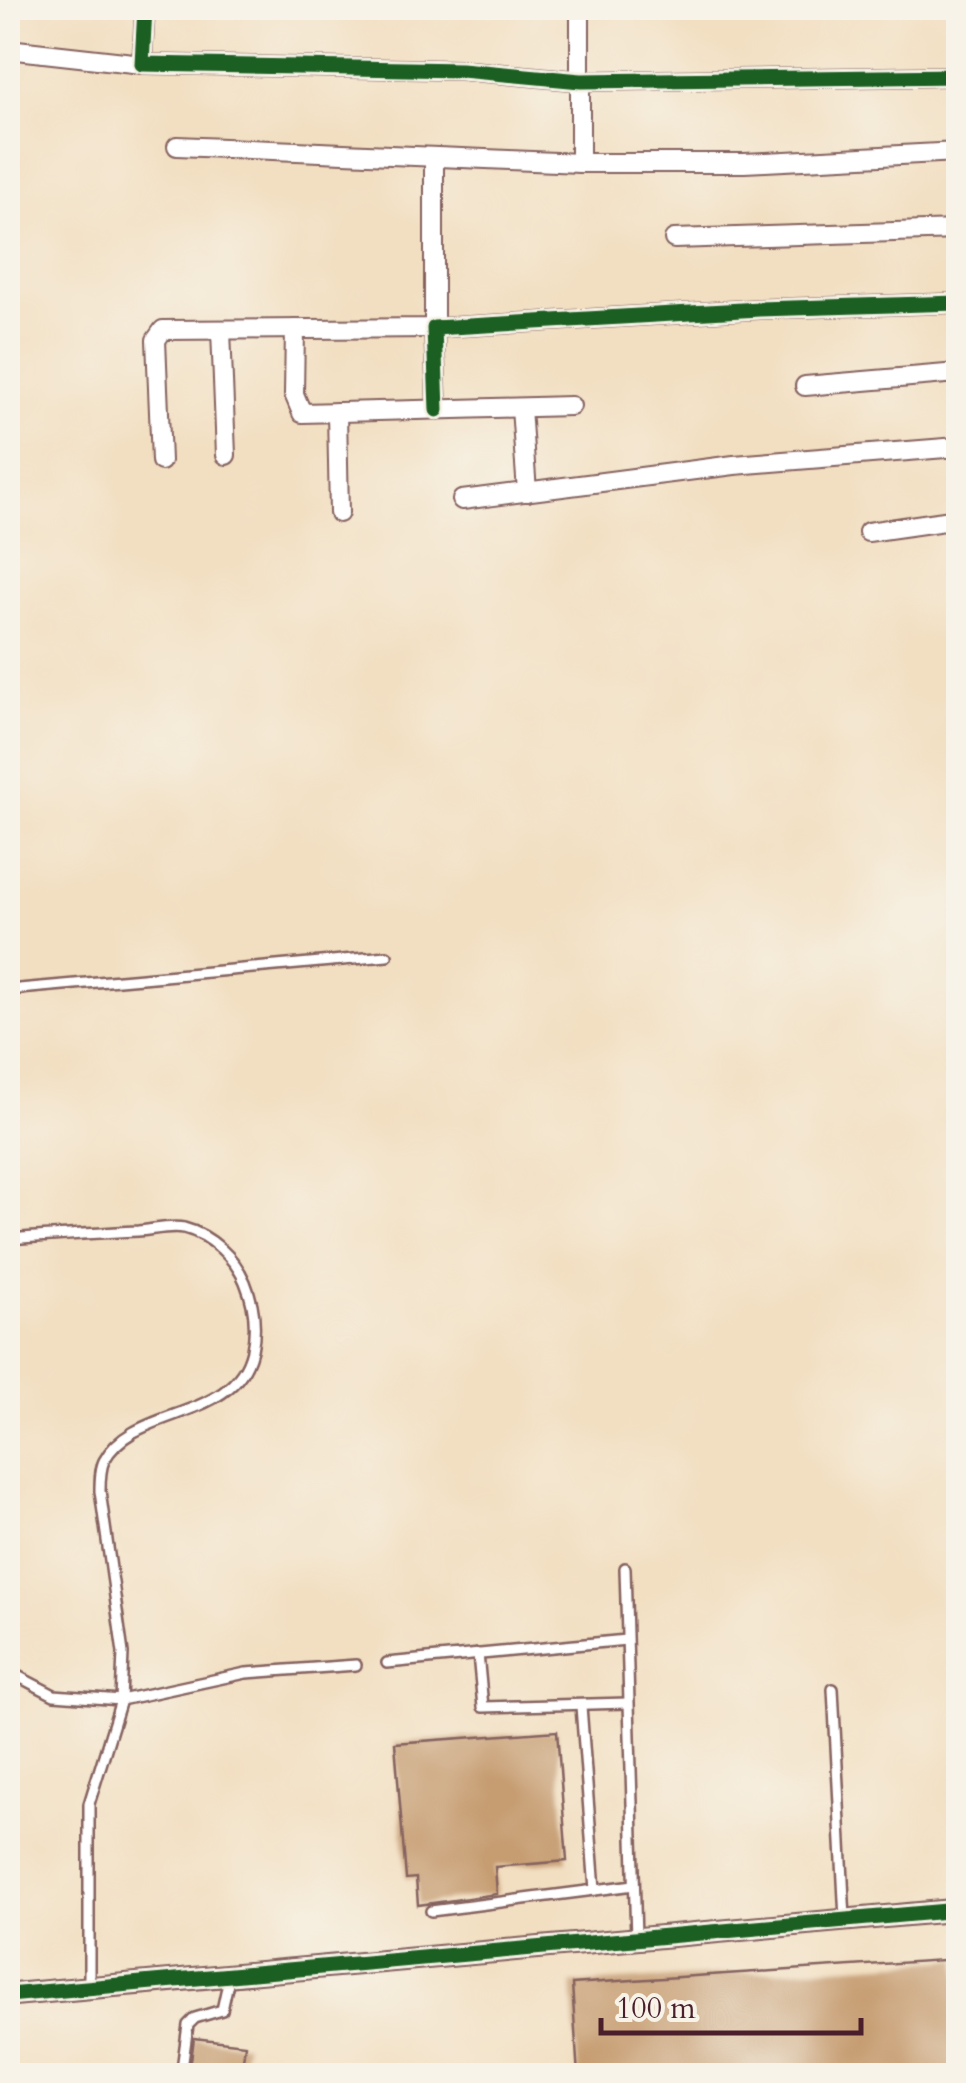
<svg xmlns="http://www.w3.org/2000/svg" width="966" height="2083" viewBox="0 0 966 2083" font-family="Cardo,serif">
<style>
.building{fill:#c69c71}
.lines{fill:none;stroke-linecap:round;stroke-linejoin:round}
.service-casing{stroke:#85625f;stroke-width:14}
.minor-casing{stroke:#85625f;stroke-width:22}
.tertiary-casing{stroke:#85625f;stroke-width:25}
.service{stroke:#fff;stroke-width:9}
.minor{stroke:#fff;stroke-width:18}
.tertiary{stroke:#fff;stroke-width:20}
.cycleway-casing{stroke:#f7f3e8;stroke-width:21}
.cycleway{stroke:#1b5e20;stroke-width:15}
</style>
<rect width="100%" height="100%" fill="#f7f3e8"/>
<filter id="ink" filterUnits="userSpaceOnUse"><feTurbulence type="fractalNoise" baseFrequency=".01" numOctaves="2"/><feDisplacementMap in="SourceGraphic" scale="20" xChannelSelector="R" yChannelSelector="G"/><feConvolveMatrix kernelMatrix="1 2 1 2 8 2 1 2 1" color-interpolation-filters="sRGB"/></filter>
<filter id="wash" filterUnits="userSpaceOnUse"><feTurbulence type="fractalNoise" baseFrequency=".0048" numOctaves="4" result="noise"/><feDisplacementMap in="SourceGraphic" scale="40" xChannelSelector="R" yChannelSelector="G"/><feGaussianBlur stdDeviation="2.25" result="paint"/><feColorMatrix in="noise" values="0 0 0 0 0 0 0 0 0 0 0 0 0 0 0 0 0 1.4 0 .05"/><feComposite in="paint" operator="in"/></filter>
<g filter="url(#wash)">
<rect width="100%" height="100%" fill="#f2dec0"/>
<g id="blocks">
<g class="building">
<path d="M557 1731 567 1861 495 1867 497 1894 418 1905 416 1878 406 1879 395 1743Z"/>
<path d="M958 1959V2076H743V2072L578 2076 572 1984Z"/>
<path d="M194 2038 245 2044 241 2076H189Z"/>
</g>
</g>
</g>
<g filter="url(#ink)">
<use href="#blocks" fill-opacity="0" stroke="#85625f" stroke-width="2.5"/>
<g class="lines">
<g class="service-casing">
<g id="service">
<path d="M8 990 387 956"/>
<path d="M8 1239C51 1236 95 1233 138 1231 152 1230 171 1225 184 1228 211 1235 235 1258 245 1282 254 1304 257 1327 252 1350 235 1423 133 1405 104 1461 100 1469 100 1481 100 1491L123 1653 121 1700 89 1804V1986"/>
<path d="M625 1568 636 1938"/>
<path d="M478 1654 483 1707 628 1703"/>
<path d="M387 1663 626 1640"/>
<path d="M8 1671 54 1695 121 1700 246 1673 356 1665"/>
<path d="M833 1689 845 1919"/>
<path d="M581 1706 595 1890"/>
<path d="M431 1911 634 1885"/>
<path d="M181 2076 188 2025 195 2018 222 2010 229 1978"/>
</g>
</g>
<g class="minor-casing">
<g id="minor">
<path d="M145 8 142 64 461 70 581 81 958 76"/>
<path d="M8 49 142 64"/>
<path d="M177 146 580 163V8"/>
<path d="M580 163H744L958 152"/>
<path d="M674 239 958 230"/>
<path d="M295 329 294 394 302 413 571 406"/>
<path d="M221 330 226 455"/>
<path d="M805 386 958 373"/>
<path d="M521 408 527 492"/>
<path d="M437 410 434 328 759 309 958 303"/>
<path d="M337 412 339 513"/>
<path d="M161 461 156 340 163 330 434 328V157"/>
<path d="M462 500 734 465 958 447"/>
<path d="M868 532 958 519"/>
</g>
</g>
<g class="tertiary-casing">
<path id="tertiary" d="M8 1995 958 1910"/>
</g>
<use href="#service" class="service"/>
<use href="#minor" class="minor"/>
<use href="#tertiary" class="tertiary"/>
<g class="cycleway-casing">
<g id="cycleway">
<path d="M145 8 142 64 461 70 581 81 958 76"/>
<path d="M437 410 434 328 759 309 958 303"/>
<path d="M8 1995 958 1910"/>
</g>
</g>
<use href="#cycleway" class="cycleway"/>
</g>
</g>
<rect width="966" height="2083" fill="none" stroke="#f7f3e8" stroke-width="40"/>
<path d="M601 2018v15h260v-15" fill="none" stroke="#4a1f2b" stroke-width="5"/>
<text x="616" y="2018" font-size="30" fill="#4a1f2b" stroke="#f7f3e8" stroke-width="8" paint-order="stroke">100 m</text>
</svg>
